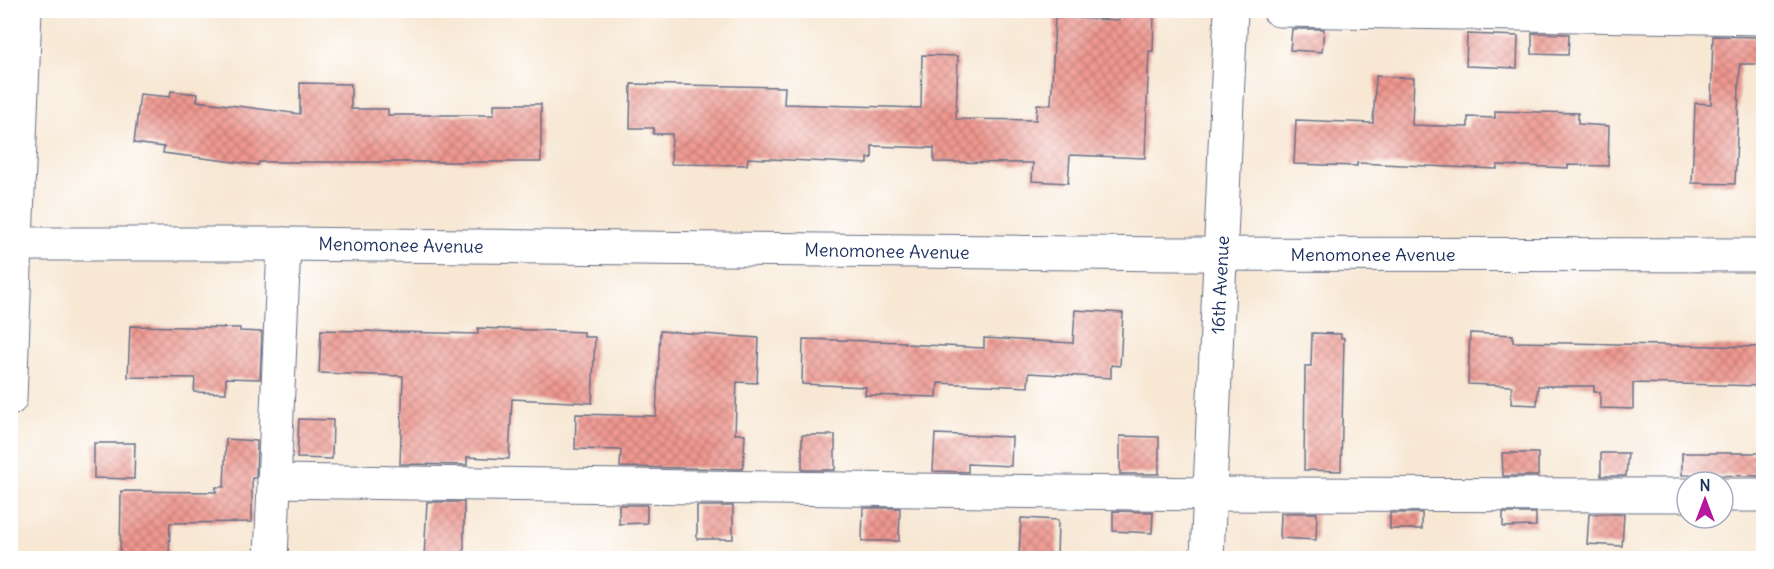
<svg xmlns="http://www.w3.org/2000/svg" width="1774" height="569" viewBox="0 0 1774 569" font-family="Delius,sans-serif">
<style>
.park{fill:url(#park-dots);stroke:#5c8273;stroke-width:1.5}
.building{fill:url(#building-cross-hatch)}
.lines{fill:none;stroke-linecap:round;stroke-linejoin:round}
.minor-casing{stroke:#686f87;stroke-width:35}
.minor{stroke:#fff;stroke-width:33}
.labels{text-anchor:middle;dominant-baseline:central;stroke-width:6;stroke-linejoin:round;paint-order:stroke}
.street-label{font-size:18px;fill:#1b2f5e;stroke:#fff}
</style>
<defs>
<pattern id="park-dots" width="8" height="8" patternUnits="userSpaceOnUse" patternTransform="scale(1.5)"><rect width="8" height="8" fill="#9dd688"/><path d="M2 2h.1M6 6h.1" fill="none" stroke="#87b878" stroke-width="1.8" stroke-linecap="round"/></pattern>
<pattern id="building-cross-hatch" width="8" height="8" patternUnits="userSpaceOnUse" patternTransform="scale(1.5)"><rect width="8" height="8" fill="#ef988f"/><path d="M0 0l8 8M0 8l8-8" fill="none" stroke="#c17c78"/></pattern>
</defs>
<rect width="100%" height="100%" fill="#fff"/>
<filter id="ink" filterUnits="userSpaceOnUse"><feTurbulence type="fractalNoise" baseFrequency=".0167" numOctaves="2"/><feDisplacementMap in="SourceGraphic" scale="12" xChannelSelector="R" yChannelSelector="G"/><feConvolveMatrix kernelMatrix="1 2 1 2 8 2 1 2 1" color-interpolation-filters="sRGB"/></filter>
<filter id="wash" filterUnits="userSpaceOnUse"><feTurbulence type="fractalNoise" baseFrequency=".008" numOctaves="4" result="noise"/><feDisplacementMap in="SourceGraphic" scale="24" xChannelSelector="R" yChannelSelector="G"/><feGaussianBlur stdDeviation="1.35" result="paint"/><feColorMatrix in="noise" values="0 0 0 0 0 0 0 0 0 0 0 0 0 0 0 0 0 1.4 0 .05"/><feComposite in="paint" operator="in"/></filter>
<g filter="url(#wash)">
<rect width="100%" height="100%" fill="#f7e7d3"/>
<path class="park" d="M868 11H1181V13Z"/>
<g id="blocks">
<g class="building">
<path d="M1119 12 1154 13 1153 51H1149L1145 158 1070 155 1068 183 1032 181 1033 163 934 162V148L872 146V158H868V164L748 158 747 165 671 164 672 134H653L654 128H630L631 84 785 87 784 104 921 108 922 55 958 56 956 119 1036 120 1037 104 1051 105 1055 17 1119 20Z"/>
<path d="M1292 29H1324L1322 52 1290 50Z"/>
<path d="M1532 33 1569 34 1568 55 1532 54Z"/>
<path d="M1467 34 1518 36 1517 68 1466 66Z"/>
<path d="M1713 36 1761 37V64H1740L1735 184 1692 183 1695 103 1711 104Z"/>
<path d="M1376 76 1414 78 1412 125 1468 127V117L1495 118V111L1578 113V124L1609 126 1608 166 1568 165V168L1497 165V169L1357 163V166L1294 164 1296 120 1373 123Z"/>
<path d="M300 83 351 84V109H388V115H494V104H541V162H259L258 165 163 153 164 147 134 143 140 94 170 97 171 91 198 94 197 101 300 114Z"/>
<path d="M1075 310 1123 313 1120 366 1111 365V378L1029 373 1028 387 938 383 937 397 865 395 866 387 802 384 803 339 905 342V344L984 348V338L1073 343Z"/>
<path d="M130 326 240 328V331L262 332 260 379 226 378V393L194 392 195 378 128 377Z"/>
<path d="M478 328 584 332V337H595L592 403 512 399 509 459 467 457V465L400 464 403 376 319 373 321 330 478 334Z"/>
<path d="M660 331 759 338 757 383 737 382 735 434H745L743 469 620 467 621 450 575 449 576 414 656 416Z"/>
<path d="M1312 333 1341 334V338H1344L1341 471 1304 470 1305 366H1311Z"/>
<path d="M1470 333 1513 335V342L1764 347V386L1633 383V409L1600 408V392H1594V386H1538L1537 405 1511 404 1512 386 1468 384Z"/>
<path d="M299 419 333 420 332 459 297 458Z"/>
<path d="M935 434 1012 437 1011 466 968 464V472L933 471Z"/>
<rect x="802" y="435" width="33" height="35"/>
<path d="M1120 436 1159 437V474H1120Z"/>
<path d="M226 439 257 441 256 478H252V522L170 523 169 558H120L121 491 216 492V487H224Z"/>
<path d="M94 443H135L134 479 94 478Z"/>
<path d="M1502 453H1538V476H1503Z"/>
<path d="M1601 453H1628L1626 476H1601Z"/>
<path d="M1682 453H1764V476L1682 475Z"/>
<path d="M427 502H464V558H424Z"/>
<path d="M619 505H647V523L619 524Z"/>
<rect x="697" y="506" width="36" height="33"/>
<path d="M863 508H900L899 541H862Z"/>
<path d="M1113 511 1153 512 1152 533 1113 531Z"/>
<path d="M1281 513H1317L1316 540 1280 538Z"/>
<rect x="1390" y="513" width="32" height="16"/>
<path d="M1503 513H1536V526L1503 527Z"/>
<path d="M1589 514H1624L1622 546 1587 544Z"/>
<path d="M1021 518 1058 520 1057 558 1019 556Z"/>
</g>
</g>
</g>
<g filter="url(#ink)">
<use href="#blocks" fill-opacity="0" stroke="#686f87" stroke-width="1.5"/>
<g class="lines">
<g class="minor-casing">
<g id="minor">
<path d="M1279 10 1764 18"/>
<path d="M10 244H284L1175 254 1764 255"/>
<path d="M10 399 25 10"/>
<path d="M274 481 1209 494 1687 495"/>
<path d="M1723 495H1764"/>
<path d="M271 558 284 244"/>
<path d="M1207 558 1231 10"/>
</g>
</g>
<use href="#minor" class="minor"/>
</g>
</g>
<g class="labels">
<g class="street-label">
<text transform="translate(401 245) rotate(1)">Menomonee Avenue</text>
<text transform="translate(887 251) rotate(1)">Menomonee Avenue</text>
<text x="1373" y="254">Menomonee Avenue</text>
<text transform="translate(1220 285) rotate(-87)">16th Avenue</text>
</g>
</g>
<rect width="1774" height="569" fill="none" stroke="#fff" stroke-width="36"/>
<g transform="translate(1705 500)"><circle r="28" fill="#ffffff" stroke="#a4acbf" stroke-width="1.5"/>
<path d="M0-4.5L10 22L0 15L-10 22Z" fill="#b5179e"/>
<text y="-9" font-size="16" font-weight="bold" text-anchor="middle" fill="#1b2f5e">N</text>
</g>
</svg>
